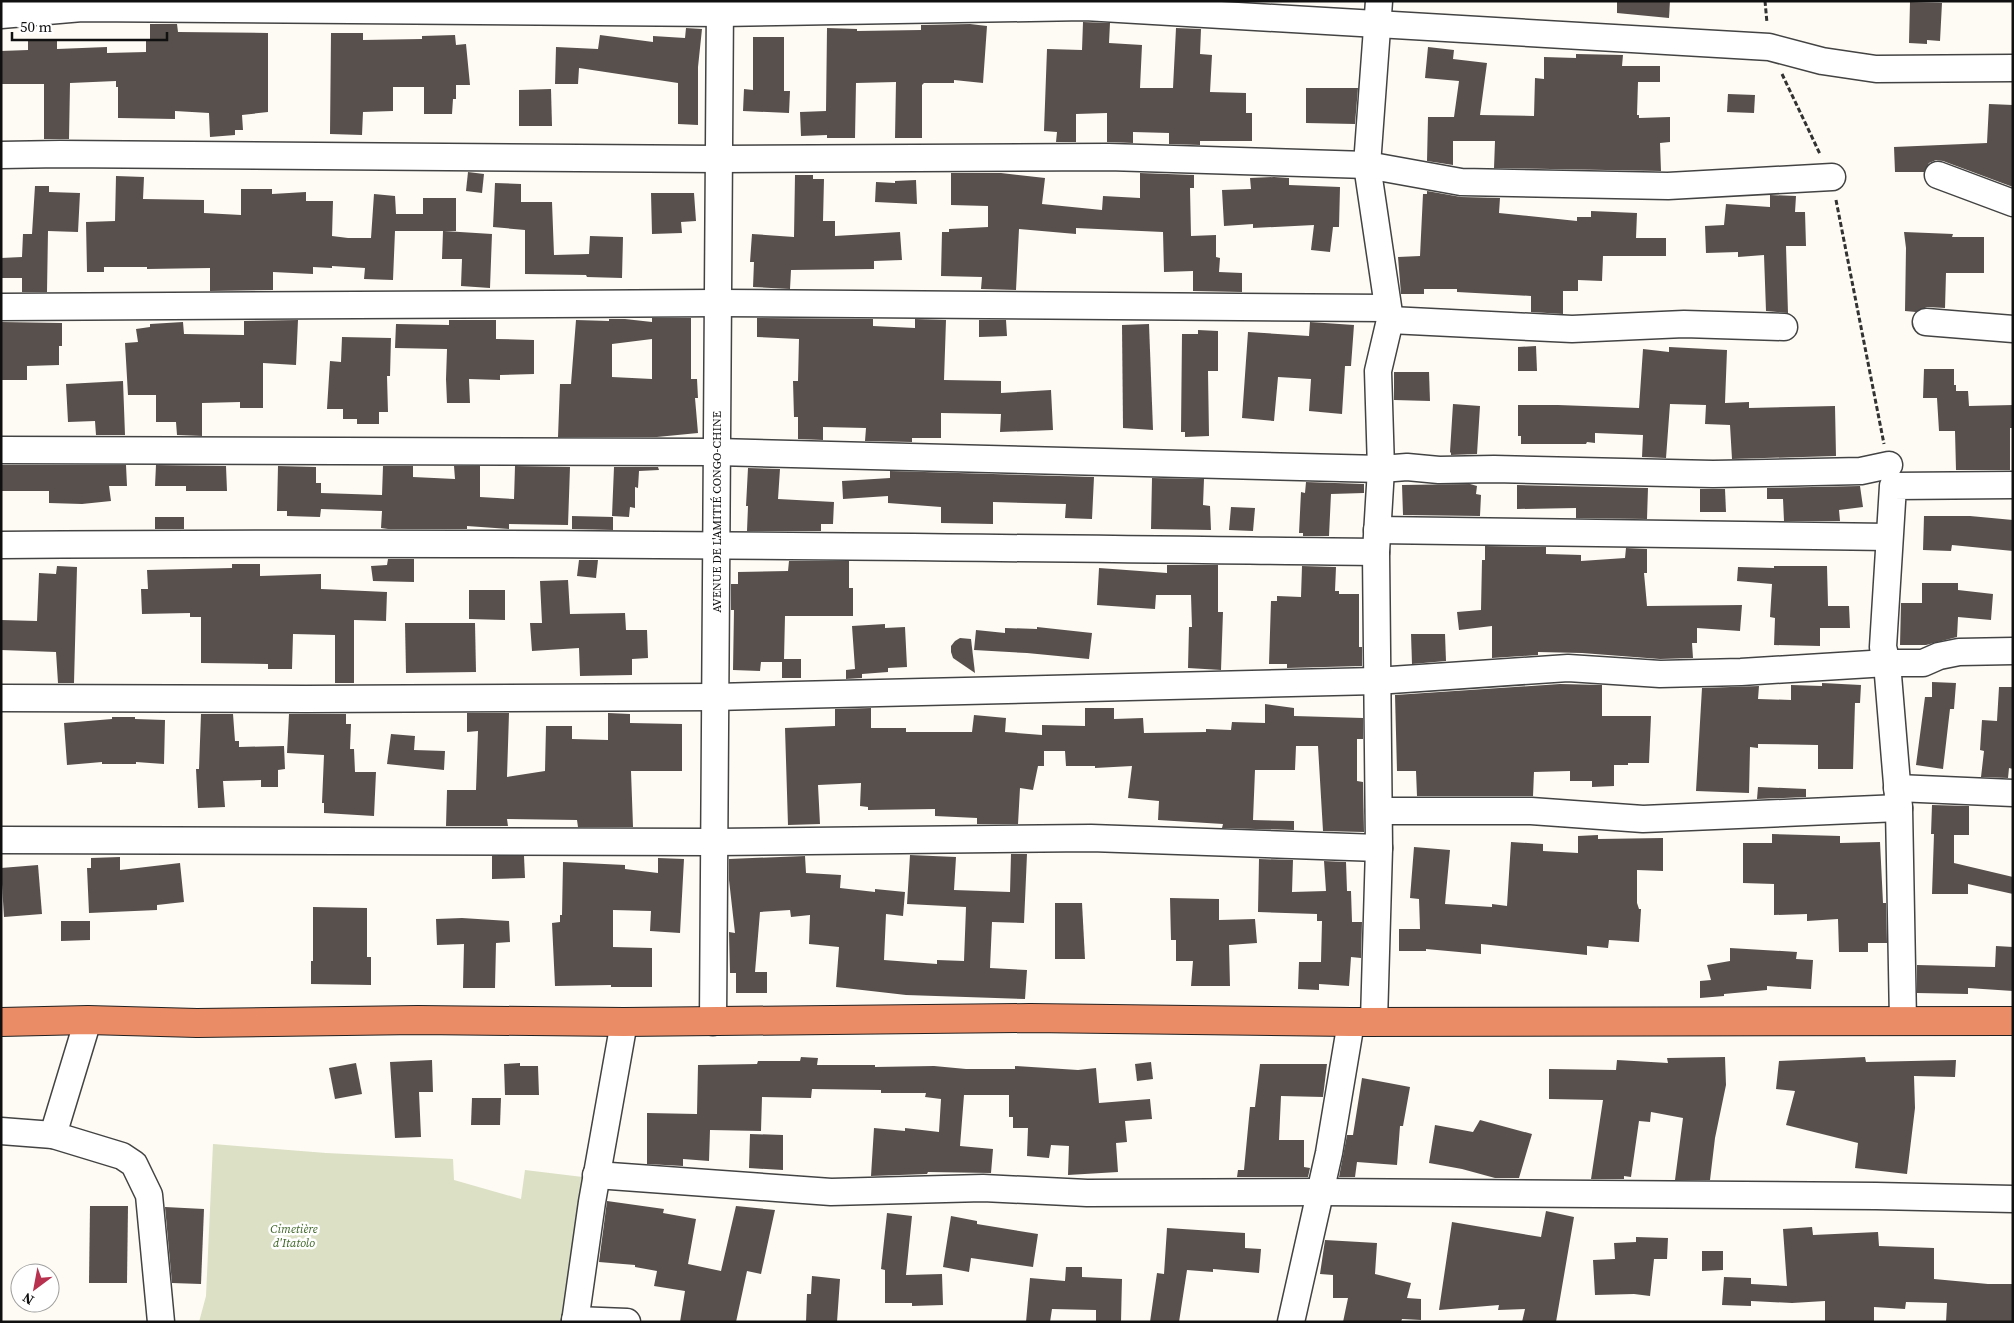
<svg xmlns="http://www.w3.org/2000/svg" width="2014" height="1323" viewBox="0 0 2014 1323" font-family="'Source Serif 4',serif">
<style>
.cemetery{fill:#dce0c5}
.building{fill:#58504d;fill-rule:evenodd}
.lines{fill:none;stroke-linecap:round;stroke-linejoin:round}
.minor-casing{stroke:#434343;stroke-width:29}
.highway-casing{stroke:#212121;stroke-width:30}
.path{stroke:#323232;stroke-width:3;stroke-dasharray:5 2.5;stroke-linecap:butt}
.minor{stroke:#fff;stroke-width:26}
.highway{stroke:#ea8c66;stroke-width:28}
.labels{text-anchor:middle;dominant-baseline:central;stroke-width:5;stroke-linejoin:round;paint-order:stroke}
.street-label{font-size:12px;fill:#101010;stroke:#fff}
.park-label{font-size:12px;font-style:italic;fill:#3c6424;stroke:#fff}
</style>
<rect width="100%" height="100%" fill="#fefbf4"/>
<path class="cemetery" d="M213 1144 326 1153 453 1159 454 1180 521 1199 525 1170 591 1178 565 1322H199L206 1296Z"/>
<g class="building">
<path d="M1617 1H1670L1669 18 1617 13Z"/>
<path d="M1910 2 1942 3 1940 41 1927 40V44L1909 43Z"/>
<path d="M1083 22 1110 23 1109 43 1142 45 1140 88H1173L1176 28 1201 29 1200 54 1212 55 1210 92 1246 93V113H1252V141H1200V145L1169 144V133L1133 132V143L1107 142V113L1076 114V142H1056L1057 132 1044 131 1047 49 1082 50Z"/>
<path d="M150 24H177L178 32 268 33V112L242 115 243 130H235V135L210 137 209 113 175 111V119L118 118V87H116V81L70 83 69 139H44V84H1V51L28 50V39H57V49L107 47V53L146 52V40H150Z"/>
<path d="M970 24 987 26 983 83 954 80V83H924L922 85V138H895L896 82 856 83 855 138H827V135L801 136 800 112 826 111 827 28 857 29V31L921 30V25Z"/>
<path d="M686 28 702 29 698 67V125L678 124V83L579 68 578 84H555L556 47 598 49 600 35 653 42V36L685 38Z"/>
<path d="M331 33H363V40L422 39V36L455 35 456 45 466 44 470 85H456V99H453L452 114H424V87H393V111L363 112 362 135 330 134Z"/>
<path d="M753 37H784V91H790L789 113 743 111 744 89 753 90Z"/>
<path d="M1428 47 1454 50 1453 59 1487 63 1480 115 1534 116 1535 78 1544 79V57L1576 58V54L1623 55 1622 66H1660V82H1638L1637 115H1639V118L1670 117V142L1660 143 1661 171 1494 168 1495 141H1453V165L1427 161 1428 117H1454L1459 81 1425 78Z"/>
<path d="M1306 88H1358L1355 124 1306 123Z"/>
<path d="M551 89 552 126H519V90Z"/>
<path d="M1728 94 1755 95 1754 113 1727 112Z"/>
<path d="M1989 104 2013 105V187L1943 161 1936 160 1929 163 1924 172H1895L1894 147 1987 143Z"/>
<path d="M468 172 484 174 482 193 466 191Z"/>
<path d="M951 173H1001L1045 178 1042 204 1102 210 1103 196 1140 198V173L1194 175V188H1190L1191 236 1216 235V257L1220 258 1219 272 1242 273V292L1193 291V271L1164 272 1163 232 1076 228V234L1019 229 1016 290 981 289 982 277 941 276 942 232H949V229L988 227V206L951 205Z"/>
<path d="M795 175H813V179H824L823 221H835V236L900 232 902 260 874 261V269L791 270 790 289 753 287 754 262H750L752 234 794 237Z"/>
<path d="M116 176 144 177 143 199 204 200V213L241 215V189H272V194L306 192V201H333L332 236 348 238H371L374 194 395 196 396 214H423V198H456V231H444L492 234 490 288 461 286 462 259H442L443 231H395L393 280 364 279 365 268 332 266V268L313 267V274L273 272V290L210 291V268L147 269V267H104V272H87L86 222 115 221Z"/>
<path d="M1274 177 1289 178V185L1340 187 1339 227H1333L1330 252 1311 250 1314 225 1253 228V224L1224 226 1222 190 1251 189 1250 178Z"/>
<path d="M916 180 917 204 875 202 876 182 895 183V181Z"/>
<path d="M495 183 521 184V202H552L554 255 589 254 590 236 623 237 622 278 587 277 586 275 525 274V230L493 227Z"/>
<path d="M35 186H49V192L80 193 78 232 48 231 47 292H22V278H1V258L22 257 23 234H32Z"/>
<path d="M1427 191 1461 197 1500 198 1499 213 1577 221V217H1591V211L1637 213 1636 238H1666V256H1603L1602 281 1578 280V291H1563V314L1531 312V296L1457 292V289H1424V294H1401L1398 257 1420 256 1423 194H1427Z"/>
<path d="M651 193H694L696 221 681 222 682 233 652 234Z"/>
<path d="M1770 195 1796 196 1795 212H1805L1806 246H1786L1788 313 1766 311 1764 255 1738 257V252L1706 253 1705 226 1724 225 1726 204 1770 207Z"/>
<path d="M1904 232 1953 234 1952 237H1984V273H1946L1945 308 1927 307 1916 312 1905 311 1906 248Z"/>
<path d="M652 318H691V379H697L698 398H695L698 433 657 437H558L560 384H571L576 320 609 321V319H625L652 322ZM652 339V379L612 377V344Z"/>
<path d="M757 318 873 319V326L915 328V319L946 320 944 380 1001 381V393L1051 390 1053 430 1000 432 1001 414 941 413V438H912V442L865 441 866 428 823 427V440L798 439V417H794L793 381H798L799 339 757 337Z"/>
<path d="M298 320 296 365 263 363V408H240V402L202 403V436L177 435 176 422H156V395H128L125 343 138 342 136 329 150 327V324L183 322 184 334 244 335V321Z"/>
<path d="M449 320H496V339L534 340V374L500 375V380L469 379 470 403H447L446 379 447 349 395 348 396 324 449 325Z"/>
<path d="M979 320H1006L1007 336 979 337Z"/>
<path d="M1 322 62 323V346H59V365L27 366V380H1Z"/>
<path d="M1310 322 1354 325 1351 366H1345L1342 414 1309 411 1311 379 1278 377 1274 421 1242 418 1248 332 1309 336Z"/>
<path d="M1149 324 1153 430 1123 428 1122 325Z"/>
<path d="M1198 330 1218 331V371H1208L1209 436 1185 437V432H1181L1182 334H1198Z"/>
<path d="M342 337 391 338 390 376H387L388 412H379V424H357V419H343V409H327L330 361 341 362Z"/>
<path d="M1536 346 1537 371H1518V347Z"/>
<path d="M1669 347 1727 350 1725 403 1749 402V408L1835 406 1836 456 1732 459 1730 425 1705 424 1706 405 1670 404 1666 458 1642 457 1643 435 1595 433V443L1587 442 1586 444H1521V436H1518V405H1558L1639 408 1643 349 1669 352Z"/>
<path d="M1924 369H1954V385H1956V391H1968L1969 406 2013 405V428H2010V470H1956L1955 431H1939L1937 398H1923Z"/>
<path d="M1394 372H1429L1430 401 1394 400Z"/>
<path d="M123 381 125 435H96L95 421 68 422 66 384Z"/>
<path d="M1453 404 1480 406 1477 454 1451 455V453L1450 452Z"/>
<path d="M1 465H126L127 486H109L111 501 82 504 49 503V491H1Z"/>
<path d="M156 465 226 466 227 491H186V486H155Z"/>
<path d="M278 466 316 467V483H321V493L382 495 383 466H413V477L455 479 454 466H480V497L514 499 515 466 570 467 568 525 509 524V529L467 526V529H388L381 528 382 511 321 509 320 517 287 516V511H277Z"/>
<path d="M614 467H658L659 470 639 471 638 488 635 487V508L630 507 629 517 612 516Z"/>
<path d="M748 468 780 469 778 499 834 502 833 524H821V531H747L748 506H746Z"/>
<path d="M890 471 1094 477 1092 519 1065 518 1066 504 993 502V524L941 523V507L888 503V496L843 499 842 481 890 478Z"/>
<path d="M1152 478 1204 479 1203 505 1210 506 1211 530 1151 529Z"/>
<path d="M1306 482 1364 484V493L1331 494 1329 536H1303V533H1299L1301 492 1305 493Z"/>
<path d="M1470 484 1477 486 1476 494 1481 495 1480 516 1403 515 1402 485Z"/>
<path d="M1517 485 1648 488 1647 519 1576 518V508L1517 509Z"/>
<path d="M1860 486 1863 507 1839 510 1840 521H1784L1783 499H1767V488Z"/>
<path d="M1700 489H1725L1726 512H1700Z"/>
<path d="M1231 507 1255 508 1253 531 1229 530Z"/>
<path d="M572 516 613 517V530L572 529Z"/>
<path d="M1924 516H1970L2013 520V551L1952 545 1951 551 1923 550Z"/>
<rect x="155" y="517" width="29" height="12"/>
<path d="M1485 546 1546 547V554L1581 555V561L1625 558 1626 548 1647 549V573H1644L1647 606 1742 605 1740 631 1697 628V643H1692L1693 658 1660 659 1582 653 1538 652V655L1492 658V626L1459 630 1457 612 1481 610 1482 560H1485Z"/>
<path d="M388 559H414V582L373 581 371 566 387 565Z"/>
<path d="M579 560H598L596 578 577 576Z"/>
<path d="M789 561H849V588H853V616H785L784 659H801V678H782V662H761L760 671 733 670 734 610H731V584H738V572L788 571Z"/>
<path d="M232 564H260V576L321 574V589L387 592 386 621 354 620V683H335V635L293 634 292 669H268V664L201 663V617H190V613L142 614 141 589H148L147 570 232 568Z"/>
<path d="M1167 565H1218V612H1223L1221 670 1188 668 1189 627H1192L1191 595H1156L1155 609 1097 605 1099 568 1167 573Z"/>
<path d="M57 566 77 567 74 683H58L56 652 1 650V620L37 621 39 573 56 574Z"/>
<path d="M1302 566 1336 567 1335 591H1339V594H1359V647H1362V666L1287 668V664H1269L1271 601H1277V596L1301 597Z"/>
<path d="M1774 566H1827L1828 606H1849L1850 628H1820V646L1774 645 1775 618 1770 617 1772 584 1737 581 1738 567 1774 568Z"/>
<path d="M568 580 570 614 625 613 626 630H647L648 658 632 659V675L580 676 579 648 532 651 530 623H542L540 581Z"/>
<path d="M1922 583H1958V590L1993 594 1991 620 1958 617 1957 637 1926 645H1900L1901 603H1922Z"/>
<path d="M469 590H505V620L469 619Z"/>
<path d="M405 623H475L476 672 406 673Z"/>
<path d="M885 624V628L905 627 907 667 888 668V672L862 674V678L846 679V670L855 669 852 626Z"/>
<path d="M1037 627 1092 633 1089 659 1027 653 974 650 976 630 1005 633V628L1037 629Z"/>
<path d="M1411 634H1445L1446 661 1412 664Z"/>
<path d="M960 638 971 639 975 673 953 658 951 652V646L955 641Z"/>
<path d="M1932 682 1956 683 1954 709H1950L1943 769 1916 765 1925 697H1932Z"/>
<path d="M1822 683 1861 685 1860 703H1855L1853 769H1818V745L1758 744V748L1750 747 1749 793 1696 791 1702 688 1759 686 1758 699 1791 700V685L1822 686Z"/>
<path d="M1560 684 1602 685V716H1651L1649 763H1628V765H1614V786L1592 787V781H1570V771L1534 772 1533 796H1417L1416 771H1397L1395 695Z"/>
<path d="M1999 687H2013V769L2009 768 2008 778 1981 777 1984 751 1980 750 1982 720 1997 721Z"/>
<path d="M1265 704 1294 708V716L1363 718V739H1357V781L1363 782 1364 832 1323 831 1318 746H1296L1295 770H1255L1253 820 1294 821V830L1222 828 1223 824 1158 820 1159 801 1128 798 1132 766 1095 768V766H1066L1065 751H1044V766H1038L1033 790 1020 788 1018 824H977V818L935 816V809L868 810V807L860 806 861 783 818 785 820 824 788 825 785 728 835 726V709L871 708V728H906V732H972L974 715 1006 718 1005 732 1042 735V725L1085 726V708H1114V719L1143 718 1144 733 1206 732V729L1231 730 1232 722 1265 723Z"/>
<path d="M467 713H509L507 777 545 771 546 726H572V739L608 740V713L630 714V723L682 724V771H631L633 827H578L577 820 507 819 508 826H446L447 790H476L478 731 467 732Z"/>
<path d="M201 714H233L235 741H239V747L284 746 285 769 278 770V787H261V780L223 781 225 807 198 808 196 769H199Z"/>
<path d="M289 714H346V724H351L350 749H354L355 772H376L374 816 324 813V803H322L324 755 287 753Z"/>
<path d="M112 717H135V719L165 720 164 764 136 762V764H102V762L67 765 64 723 112 719Z"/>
<path d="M391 734 415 736 414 750 445 751 444 770 387 764Z"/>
<path d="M1758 787 1806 789V797L1757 799Z"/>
<path d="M1932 805 1969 806V835H1954V863L2013 877V894L1968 884V894H1932L1934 834H1931Z"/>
<path d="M1772 834 1840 836V843L1880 842 1883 903H1886L1887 943H1868V952H1839L1838 919 1807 921V914L1774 915V884L1743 883V843H1772Z"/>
<path d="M1598 835V839L1663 838V871L1637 870V903L1639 909H1641L1639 942 1609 940 1608 948 1587 946V955L1481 944V954L1426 949V951H1399V929H1420L1419 899 1410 898 1414 847 1450 850 1445 904 1492 907V904L1507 906 1511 842 1543 844V851L1578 853V836Z"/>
<path d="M1011 854H1027L1024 923 992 922 990 968 1027 970 1025 999 906 995 836 987 839 947 809 944 810 915 791 917 790 910 760 912 755 972H767V993H736V973H730L729 932 735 933 729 880V859L805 856 806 873 841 875 840 888 875 892V889L905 892 903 916 886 914 884 960 937 964V960L964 961 966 907 907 904 910 855 956 857 954 890 1010 892Z"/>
<path d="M492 856H524L525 878 492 879Z"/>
<path d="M120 857V870L180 863 184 902 157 905V910L89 913 87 868H91V858Z"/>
<path d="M658 858 684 859 680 933 650 931 651 911 613 910V947L652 948V987H611V985L555 986 552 923 560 922V915H562L563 862 625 865V869L658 873Z"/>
<path d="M1259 859 1293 860 1292 892 1326 891 1324 861 1346 862 1347 891H1351L1352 922H1362L1361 958 1351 957 1349 986 1319 984V990L1298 989 1299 962H1321L1322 921H1317V914L1258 912Z"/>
<path d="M38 865 42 914 4 917 1 868Z"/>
<path d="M1170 898 1219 899V920L1255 919 1257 943 1229 945 1230 986H1191L1193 961H1176V940H1171Z"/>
<path d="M1055 903H1082L1085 959H1055Z"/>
<path d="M313 907 367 908V957H371V985L311 984V961H313Z"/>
<path d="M462 918 509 921 510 942 496 943 495 988H463L464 944 437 945 436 919Z"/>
<path d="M61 921H90V940L61 941Z"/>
<path d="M1996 946 2013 947V991L1968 988V994L1917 993V965L1995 967Z"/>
<path d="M1730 948 1797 952 1796 959 1813 960 1811 989 1767 986V990L1724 994V996L1700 998V981L1711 980 1707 965 1730 961Z"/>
<path d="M801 1057 818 1058 817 1065H875V1067L934 1066 966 1069H1015V1066L1078 1070 1096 1068 1099 1103 1150 1099 1152 1119 1125 1121 1127 1142 1116 1143 1118 1172 1068 1175 1069 1146 1051 1145 1049 1158 1027 1156 1028 1128H1013V1117H1009V1095H964L960 1146 993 1149 991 1173 928 1172 927 1174 871 1176 874 1128 905 1131V1128L939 1132 941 1099 925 1097 926 1093H881V1090L812 1089 811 1098 762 1097 761 1131 710 1130 709 1161 683 1159V1166L647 1164V1113L697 1114 698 1065 757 1064 758 1061H800Z"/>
<path d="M1725 1057 1726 1085 1715 1138 1710 1180H1675L1683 1118 1651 1112 1650 1122 1639 1121 1631 1177 1624 1176V1179H1591L1603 1100 1549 1099V1069L1616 1070 1617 1060 1668 1063 1667 1058Z"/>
<path d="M1865 1057 1866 1062 1956 1060 1955 1077 1914 1076 1915 1108 1907 1174 1855 1168 1858 1143 1786 1125 1795 1091 1776 1089 1779 1061Z"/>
<path d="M432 1060 433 1092H419L421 1137 395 1138 390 1062Z"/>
<path d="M1151 1062 1153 1079 1137 1081 1135 1064Z"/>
<path d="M356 1063 362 1094 335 1099 329 1068Z"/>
<path d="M520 1063V1066H538L539 1095H505L504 1064Z"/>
<path d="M1260 1064H1327L1323 1097 1281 1096 1279 1140H1304V1167L1310 1168 1308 1177H1237L1238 1170H1244L1250 1107H1255Z"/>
<path d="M1362 1078 1410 1087 1403 1126H1400L1397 1165 1357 1162 1355 1177H1339L1347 1135H1353Z"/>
<path d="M472 1098H501L500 1125H471Z"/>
<path d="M1480 1120 1532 1134 1519 1178H1495L1462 1169 1429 1163 1435 1125 1473 1132Z"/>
<path d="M750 1134 783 1135V1170L749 1168Z"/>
<path d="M607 1201 664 1209 663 1213 696 1219 688 1264 721 1271 736 1206 775 1210 761 1274 747 1271 736 1322H680L685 1291 654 1286 657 1271 635 1267V1265L599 1262Z"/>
<path d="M90 1206H128L127 1283H89Z"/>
<path d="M165 1207 204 1209 201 1284 172 1283Z"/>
<path d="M1546 1211 1574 1217 1556 1322H1522L1525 1309 1498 1310 1499 1305 1439 1310 1452 1222 1541 1237Z"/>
<path d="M887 1213 912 1216 906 1275 942 1274 943 1305 912 1306V1303H885V1270L881 1269Z"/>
<path d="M951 1216 977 1221V1224L1038 1234 1033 1267 971 1258 969 1272 943 1267Z"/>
<path d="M1812 1227 1813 1235 1878 1232 1879 1246 1934 1248V1279L1988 1284H2013V1322H1946L1947 1303 1906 1302 1905 1309 1874 1307V1322H1825V1301L1792 1303 1751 1301V1306L1722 1305 1724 1277 1751 1278V1284L1787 1286 1783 1229Z"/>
<path d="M1167 1228 1245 1233V1248L1261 1249 1259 1273 1213 1269V1272L1187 1270 1179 1322H1150L1157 1273 1164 1274Z"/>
<path d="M1636 1237 1668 1238 1667 1259H1654L1650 1296 1634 1294 1595 1295 1593 1260 1615 1259 1614 1243 1636 1242Z"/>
<path d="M1325 1240 1377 1243 1375 1274 1411 1283 1407 1298 1421 1299V1320L1402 1319 1401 1322H1343L1348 1298H1333V1275L1320 1274Z"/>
<path d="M1702 1251H1723V1270L1702 1271Z"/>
<path d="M1066 1267H1082V1277L1122 1279 1121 1322H1096V1310L1052 1309 1050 1322H1026L1030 1278 1065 1281Z"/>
<path d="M812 1276 840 1279 837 1322H806L807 1294H811Z"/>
</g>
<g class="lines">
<g class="minor-casing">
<g id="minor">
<path d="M1 15 82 8 720 13 1085 7 1769 47 1822 61 1876 69 2013 68"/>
<path d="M1 155 60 154 719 159 1108 157 1367 165 1461 182 1668 186 1832 177"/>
<path d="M1938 175 2013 203"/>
<path d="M1 307 718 303 1387 308"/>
<path d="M1390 320 1572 329 1684 324 1784 327"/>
<path d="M1926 322 2013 329"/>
<path d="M1 450 717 452 1381 469 1407 467 1439 470 1494 469 1713 474 1861 471 1889 465"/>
<path d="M1377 530 1889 537"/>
<path d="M1 545C459 541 917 547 1376 552"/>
<path d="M1 698 306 699 715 697 1376 681 1568 668 1660 674 1741 672 1887 663H1923L1939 656 1959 652 2013 651"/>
<path d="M1897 788 2013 793"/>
<path d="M1379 811H1531L1643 819 1899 808"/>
<path d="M1 840 714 842 1091 838 1379 848"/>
<path d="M88 1020 53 1135 122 1156 134 1164 149 1195 161 1322"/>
<path d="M1374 1021 1379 848 1376 552 1381 469 1378 371 1390 320 1367 165 1379 1"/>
<path d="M1903 1021 1899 808 1887 663 1883 647 1893 486 2013 485"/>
<path d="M713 1022 720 1"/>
<path d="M1 1131 53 1135"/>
<path d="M596 1175 831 1192 983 1188 1087 1193 1321 1192 1876 1196 2013 1199"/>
<path d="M575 1320 627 1322"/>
<path d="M575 1322 592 1202 624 1022"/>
<path d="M1291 1322 1329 1153 1351 1022"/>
</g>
</g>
<g class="highway-casing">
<path id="highway" d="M1 1022 88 1020 197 1023 418 1020 624 1022 1030 1018 1351 1022 2013 1021"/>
</g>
<g class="path">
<path d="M1765 1 1767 23"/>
<path d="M1782 74 1820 154"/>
<path d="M1836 200 1884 444"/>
</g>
<use href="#minor" class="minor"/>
<use href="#highway" class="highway"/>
</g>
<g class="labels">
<g class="street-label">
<text transform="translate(717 512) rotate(-90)">AVENUE DE L'AMITIÉ CONGO-CHINE</text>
</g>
<g class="park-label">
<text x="294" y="1229">Cimetière<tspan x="294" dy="14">d'Itatolo</tspan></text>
</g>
</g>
<rect width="2014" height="1323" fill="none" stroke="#101010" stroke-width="5"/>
<g transform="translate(35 1288) rotate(212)"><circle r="24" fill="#ffffff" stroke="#9f9f9f"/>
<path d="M0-4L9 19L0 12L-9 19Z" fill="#b8314e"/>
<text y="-8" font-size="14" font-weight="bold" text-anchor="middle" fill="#101010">N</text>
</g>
<path d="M12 32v8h155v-8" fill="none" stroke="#101010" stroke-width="2.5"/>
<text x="20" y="32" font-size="15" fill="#101010" stroke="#ffffff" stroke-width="4" paint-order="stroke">50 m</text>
</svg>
